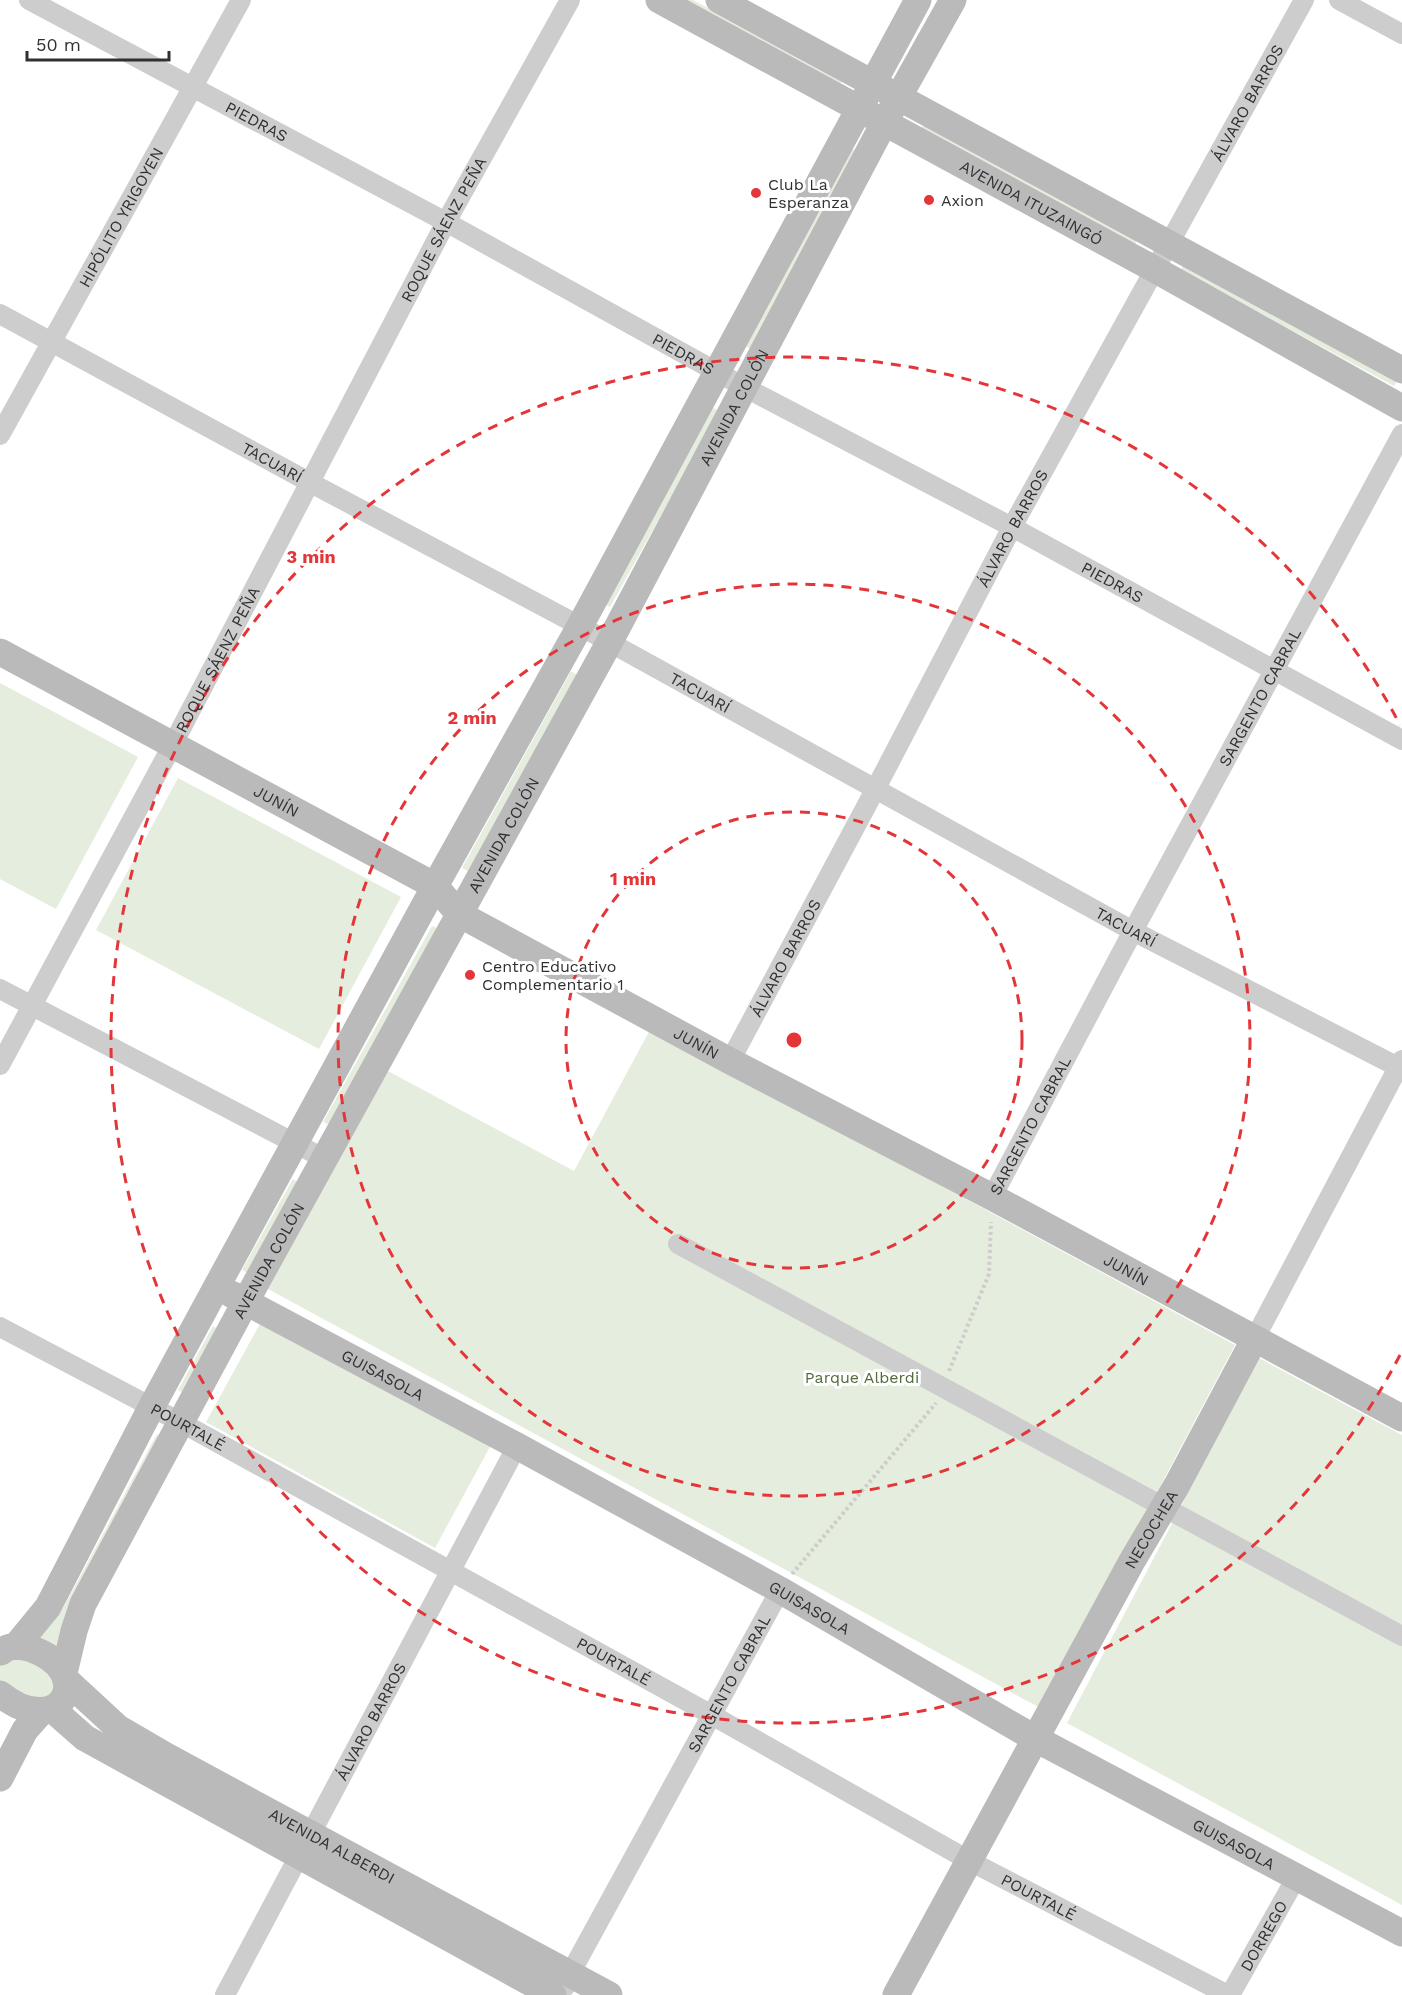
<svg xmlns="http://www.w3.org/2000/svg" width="1402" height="1995" viewBox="0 0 1402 1995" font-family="'Work Sans',sans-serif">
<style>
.green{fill:#e5edde}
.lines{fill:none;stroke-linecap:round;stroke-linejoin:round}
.path{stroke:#cdcdcd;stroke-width:4;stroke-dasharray:3 3;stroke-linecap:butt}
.street{stroke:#cdcdcd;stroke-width:20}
.secondary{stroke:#bababa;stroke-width:27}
.ring{fill:none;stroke:#e43539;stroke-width:3;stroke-dasharray:10 8}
.poi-dot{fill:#e43539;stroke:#fff;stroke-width:2}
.labels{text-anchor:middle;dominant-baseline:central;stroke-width:6;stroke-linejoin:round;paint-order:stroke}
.street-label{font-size:16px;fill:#303030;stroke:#fff}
.poi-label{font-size:16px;fill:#303030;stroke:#fff;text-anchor:start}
.park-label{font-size:16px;fill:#506b3d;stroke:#fff}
.centre{fill:#e43539;stroke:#fff;stroke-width:3}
.ring-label{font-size:18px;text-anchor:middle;font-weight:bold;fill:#e43539;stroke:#fff;stroke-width:6;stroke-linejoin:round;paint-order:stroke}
</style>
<rect width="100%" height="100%" fill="#fff"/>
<g class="green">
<path d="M680 0H693L842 81 839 86Z"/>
<path d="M924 124 1137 240 1135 245 921 129Z"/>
<path d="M853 149 859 152 750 349 744 345Z"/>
<path d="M1183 265 1397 381 1394 386 1181 270Z"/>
<path d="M713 408 719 411 610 607 604 604Z"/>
<path d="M571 671 577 675 468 871 462 868Z"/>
<path d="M0 683 138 757 56 909 0 879Z"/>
<path d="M178 778 401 897 319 1049 96 930Z"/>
<path d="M432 926 439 929 330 1125 323 1122Z"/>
<path d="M651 1028 1235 1345 1042 1709 268 1289 386 1070 574 1171Z"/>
<path d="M293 1179 299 1183 248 1273 242 1270Z"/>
<path d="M262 1320 491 1445 435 1548 206 1422Z"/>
<path d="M213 1326 219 1330 184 1393 178 1390Z"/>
<path d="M1259 1358 1402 1435V1905L1067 1723Z"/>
<path d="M157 1434 161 1437 58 1648 35 1636 49 1626 61 1612Z"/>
<path d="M4 1658 34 1660 59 1685 43 1703 0 1682V1663Z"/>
</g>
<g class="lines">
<g class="path">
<path d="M949 1371 989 1274 991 1222"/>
<path d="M792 1574 936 1403"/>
</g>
<g class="street">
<path id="s1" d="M29 0 446 222 744 387 1012 527 1402 740"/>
<path d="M1339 0 1402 34"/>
<path id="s2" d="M0 314 311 483 580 626 1133 931 1402 1069"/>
<path id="s3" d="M0 435 241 0"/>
<path d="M0 989 325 1159"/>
<path id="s4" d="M730 1061 876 788 1012 527 1304 0"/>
<path id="s5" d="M0 1065 173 744 446 222 570 0"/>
<path id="s6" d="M992 1197 1133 931 1402 434"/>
<path d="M678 1244 1402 1636"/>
<path id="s7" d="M0 1327 182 1423 710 1714 968 1860 1228 1995"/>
<path d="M1254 1340 1402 1060"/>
<path id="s8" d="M565 1987 570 1974 780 1590"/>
<path id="s9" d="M225 1995 517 1446"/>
<path id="s10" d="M1230 1995 1296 1878"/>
</g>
<g class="secondary">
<path id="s11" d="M659 0 1154 269 1402 408"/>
<path d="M719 0 1402 370"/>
<path id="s12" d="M0 652 435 886 459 914 730 1061 992 1197 1402 1418"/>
<path id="s13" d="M231 1294 517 1446 780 1590 1036 1739 1402 1933"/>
<path d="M16 1646 48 1607 151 1408 217 1286 435 886 580 626 918 0"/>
<path id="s14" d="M64 1673 74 1631 83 1604 246 1301 609 643 884 123 953 0"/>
<path id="s15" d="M66 1680 118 1728 166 1756 609 1995"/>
<path d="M0 1694C60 1742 98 1673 32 1649 21 1646 10 1644 1 1652"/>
<path d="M52 1709 85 1738 553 1995"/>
<path d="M0 1778 25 1730 42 1711"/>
<path id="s16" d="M896 1995 1132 1561 1177 1485 1254 1340"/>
</g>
</g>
<g class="ring">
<circle cx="794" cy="1040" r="228"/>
<circle cx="794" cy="1040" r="456"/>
<path d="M1400 1355A683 683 0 1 1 1400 725"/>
</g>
<g class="poi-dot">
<circle cx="756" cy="193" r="6"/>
<circle cx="929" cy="200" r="6"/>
<circle cx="470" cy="975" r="6"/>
</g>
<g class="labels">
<g class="street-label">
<text stroke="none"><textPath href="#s4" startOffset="1089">ÁLVARO BARROS</textPath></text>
<text stroke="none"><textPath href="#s1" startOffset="258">PIEDRAS</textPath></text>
<text stroke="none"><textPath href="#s11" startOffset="424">AVENIDA ITUZAINGÓ</textPath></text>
<text stroke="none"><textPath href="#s3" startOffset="249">HIPÓLITO YRIGOYEN</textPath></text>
<text stroke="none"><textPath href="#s5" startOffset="946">ROQUE SÁENZ PEÑA</textPath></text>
<text stroke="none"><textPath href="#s1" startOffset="744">PIEDRAS</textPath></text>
<text stroke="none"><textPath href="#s14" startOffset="1434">AVENIDA COLÓN</textPath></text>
<text stroke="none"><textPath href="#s2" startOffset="310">TACUARÍ</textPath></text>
<text stroke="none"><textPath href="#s4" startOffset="603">ÁLVARO BARROS</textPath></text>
<text stroke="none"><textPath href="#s1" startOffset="1230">PIEDRAS</textPath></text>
<text stroke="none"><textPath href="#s5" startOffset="460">ROQUE SÁENZ PEÑA</textPath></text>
<text stroke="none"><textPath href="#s2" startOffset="796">TACUARÍ</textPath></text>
<text stroke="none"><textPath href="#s6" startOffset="567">SARGENTO CABRAL</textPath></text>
<text stroke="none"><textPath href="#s12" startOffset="314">JUNÍN</textPath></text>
<text stroke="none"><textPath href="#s14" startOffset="948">AVENIDA COLÓN</textPath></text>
<text stroke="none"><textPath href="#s2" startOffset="1282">TACUARÍ</textPath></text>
<text stroke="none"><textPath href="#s4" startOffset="117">ÁLVARO BARROS</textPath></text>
<text stroke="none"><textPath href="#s12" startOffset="801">JUNÍN</textPath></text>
<text stroke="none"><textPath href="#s6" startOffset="81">SARGENTO CABRAL</textPath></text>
<text stroke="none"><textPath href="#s14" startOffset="462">AVENIDA COLÓN</textPath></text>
<text stroke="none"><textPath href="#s12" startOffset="1287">JUNÍN</textPath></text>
<text stroke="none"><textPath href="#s13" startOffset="172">GUISASOLA</textPath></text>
<text stroke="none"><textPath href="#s7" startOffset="213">POURTALÉ</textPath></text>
<text stroke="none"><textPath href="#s16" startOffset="531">NECOCHEA</textPath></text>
<text stroke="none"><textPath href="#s13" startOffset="658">GUISASOLA</textPath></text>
<text stroke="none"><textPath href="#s7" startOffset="699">POURTALÉ</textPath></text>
<text stroke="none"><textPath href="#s8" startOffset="345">SARGENTO CABRAL</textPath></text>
<text stroke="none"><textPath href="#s9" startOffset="310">ÁLVARO BARROS</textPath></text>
<text stroke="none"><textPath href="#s13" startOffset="1144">GUISASOLA</textPath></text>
<text stroke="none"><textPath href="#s15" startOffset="315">AVENIDA ALBERDI</textPath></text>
<text stroke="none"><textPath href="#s7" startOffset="1185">POURTALÉ</textPath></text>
<text stroke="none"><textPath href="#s10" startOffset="68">DORREGO</textPath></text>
</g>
<g class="poi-label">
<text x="768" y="184">Club La<tspan x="768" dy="18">Esperanza</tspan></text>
<text x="941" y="200">Axion</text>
<text x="482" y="966">Centro Educativo<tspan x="482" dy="18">Complementario 1</tspan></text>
</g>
<g class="park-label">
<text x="862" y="1377">Parque Alberdi</text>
</g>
</g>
<circle cx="794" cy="1040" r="9" class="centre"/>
<g class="ring-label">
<text x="311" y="563">3 min</text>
<text x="472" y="724">2 min</text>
<text x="633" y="885">1 min</text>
</g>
<path d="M27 51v9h142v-9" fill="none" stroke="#303030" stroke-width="3"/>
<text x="36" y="51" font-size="18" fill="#303030" stroke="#ffffff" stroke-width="4.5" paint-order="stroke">50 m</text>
</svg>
